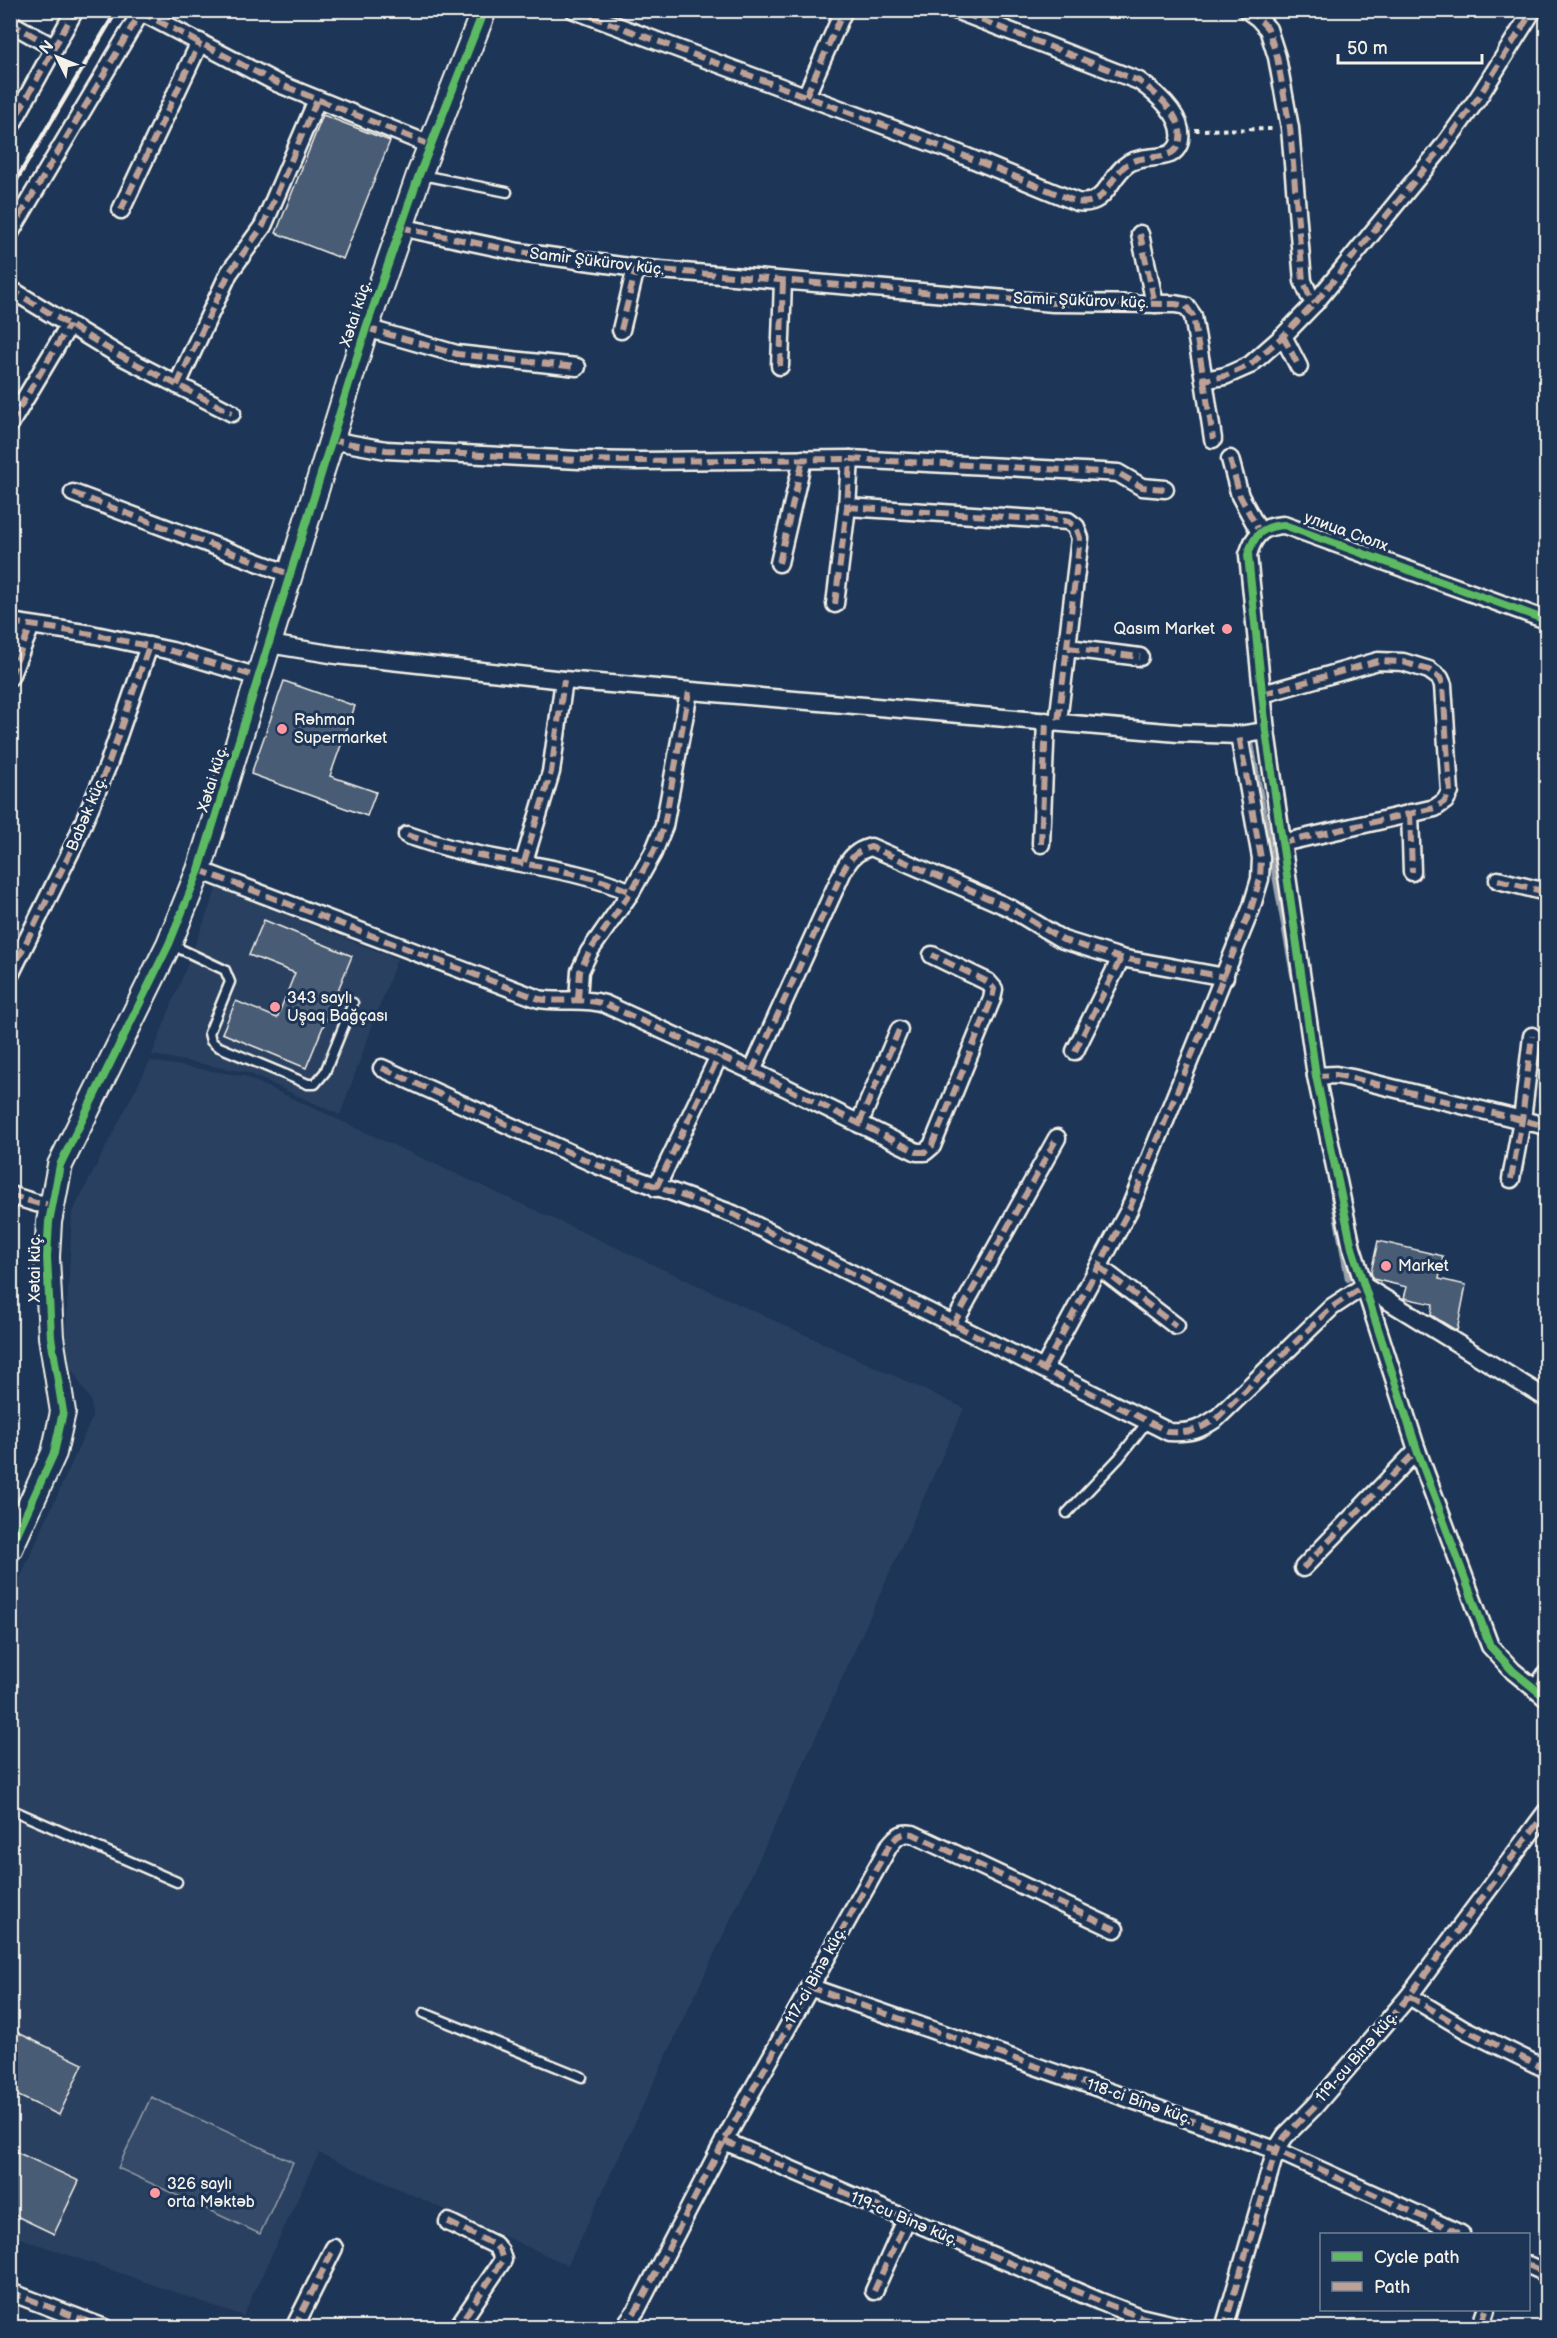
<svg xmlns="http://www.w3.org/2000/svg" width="1557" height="2338" viewBox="0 0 1557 2338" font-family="'Balsamiq Sans',sans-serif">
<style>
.built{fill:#2a4060}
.green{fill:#354a67;stroke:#949ea8;stroke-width:1.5}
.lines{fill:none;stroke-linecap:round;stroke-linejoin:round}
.stream{stroke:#9aa2ab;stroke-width:6}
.building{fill:#485b74;stroke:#f4f1e8;stroke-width:1.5}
.lane-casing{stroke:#f4f1e8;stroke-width:13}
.street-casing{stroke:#f4f1e8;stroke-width:21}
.secondary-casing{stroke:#f4f1e8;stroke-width:28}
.path{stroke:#f4f1e8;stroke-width:4;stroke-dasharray:4.5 4.5;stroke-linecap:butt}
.lane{stroke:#1d3557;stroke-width:8}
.street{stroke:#1d3557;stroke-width:16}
.secondary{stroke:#1d3557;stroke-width:24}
.rail{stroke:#f4f1e8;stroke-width:4.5}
.quiet{stroke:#bda197;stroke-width:6;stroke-dasharray:12 6;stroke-linecap:butt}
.cycleway-casing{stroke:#1d3557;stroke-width:11}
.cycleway{stroke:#5cba63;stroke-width:8}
.poi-dot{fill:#ff9aa2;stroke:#1d3557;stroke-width:2}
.labels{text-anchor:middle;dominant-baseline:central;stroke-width:6;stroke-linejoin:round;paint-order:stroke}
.street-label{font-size:16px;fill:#f4f1e8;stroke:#1d3557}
.poi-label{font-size:16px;fill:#f4f1e8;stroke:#1d3557;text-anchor:start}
</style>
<rect width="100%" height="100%" fill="#1d3557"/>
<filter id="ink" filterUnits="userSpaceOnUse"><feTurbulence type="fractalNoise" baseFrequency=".0167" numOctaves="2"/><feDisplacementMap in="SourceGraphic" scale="12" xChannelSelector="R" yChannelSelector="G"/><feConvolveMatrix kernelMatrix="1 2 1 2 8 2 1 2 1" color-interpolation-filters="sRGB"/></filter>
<g filter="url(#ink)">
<g class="built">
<path d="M217 888 397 959 340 1115 246 1072 152 1055Z"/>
<path d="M150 1061 244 1076 964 1408 798 1776 568 2265 319 2153 243 2316 11 2235V1598L92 1418 91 1401 68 1363 65 1350 72 1213Z"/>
</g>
<path class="green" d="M151 2097 293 2162 260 2234 118 2168Z"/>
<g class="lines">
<g class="stream">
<path d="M1251 743 1294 980"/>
<path d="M1333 1197 1348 1279"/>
</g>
</g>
<g class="building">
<path d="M323 115 390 141 343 259 276 233Z"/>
<path d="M284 681 355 706 330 776 376 792 367 816 251 774Z"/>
<path d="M264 920 352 956 306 1068 222 1033 236 1001 277 1018 295 973 249 955Z"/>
<path d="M1378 1241 1443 1256 1439 1279 1466 1285 1457 1331 1431 1315 1433 1304 1404 1298 1407 1287 1373 1279 1371 1272Z"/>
<path d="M10 2029 83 2064 59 2115 10 2092Z"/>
<path d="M10 2149 79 2181 54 2234 10 2213Z"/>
</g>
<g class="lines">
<g class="lane-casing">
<g id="lane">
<path d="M422 175 507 192"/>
<path d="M172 945 225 970 230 982 209 1033 211 1041 217 1046 308 1084H315L325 1072 353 1003"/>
<path d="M1067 1513 1119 1458 1147 1422"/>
<path d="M10 1809 177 1882"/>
<path d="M424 2013 582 2077"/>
</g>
</g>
<g class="street-casing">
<g id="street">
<path d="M574 10 950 150 1077 202C1108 207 1108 176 1129 163 1141 156 1157 159 1170 154 1174 152 1177 149 1179 144 1187 119 1157 94 1139 81L955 10"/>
<path d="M1247 10 1258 18 1268 29 1277 57 1290 128 1303 281 1309 295 1315 303"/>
<path d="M141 12 277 83 430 145"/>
<path d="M10 23 55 48"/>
<path d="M806 96 844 10"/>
<path d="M10 128 75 10"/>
<path d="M121 210 200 42"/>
<path d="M400 227 519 252 636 268 1053 303 1175 304 1186 306 1193 316 1204 380 1225 376 1250 365 1283 336 1315 303 1444 145 1478 98 1533 10"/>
<path d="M10 233 142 10"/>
<path d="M1140 234 1155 304"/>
<path d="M10 289 117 354 232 413"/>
<path d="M366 328 457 354 577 367"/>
<path d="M621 330 636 268"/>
<path d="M1283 336 1299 367"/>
<path d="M780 366 783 281"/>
<path d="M1204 380 1213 439"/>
<path d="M177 385 229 273 263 226 317 100"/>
<path d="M10 424 69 325"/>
<path d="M330 440 386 450 579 460 637 461 850 459 1103 472 1118 473 1142 487 1165 489"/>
<path d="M1230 459 1240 496 1259 531"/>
<path d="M73 493 289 574"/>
<path d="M847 507 1068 521 1076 527 1080 538 1058 722"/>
<path d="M779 563 803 459"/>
<path d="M835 604 847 507 850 459"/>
<path d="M1546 620 1284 525C1263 526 1254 534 1248 555L1266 731 1316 1076 1352 1248 1417 1450 1490 1646 1513 1671 1546 1698"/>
<path d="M10 622 91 634 172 651 258 677"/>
<path d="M269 644 336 655 564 680 1178 733 1239 735 1266 731"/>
<path d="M1068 648 1140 657"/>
<path d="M10 677 31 626"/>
<path d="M1263 694 1378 661 1403 662 1429 670 1440 678 1443 685 1450 792 1445 801 1435 808 1282 843"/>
<path d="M1410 813 1412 872"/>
<path d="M407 835C426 841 446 848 465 852 520 865 579 869 631 892"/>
<path d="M1041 844 1046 721"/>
<path d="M524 862 551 772 564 680"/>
<path d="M199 870 539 999C561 1003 583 997 605 1004L752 1071 917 1152H925L932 1146 992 999 994 989 988 982 932 955"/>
<path d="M1498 880 1546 892"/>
<path d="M10 975 74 845 108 765 149 646"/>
<path d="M578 999 580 971 589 952 631 892 653 853 664 826 689 692"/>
<path d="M1075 1051 1121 958"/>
<path d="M382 1068 597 1165 733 1214 1169 1432C1192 1433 1199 1430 1217 1418L1332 1307 1364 1286"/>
<path d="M752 1071 843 871C850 858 856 851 871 847L1010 908 1063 940 1121 958 1225 977"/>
<path d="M1316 1076 1336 1075 1352 1078 1546 1126"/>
<path d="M859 1124 899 1030"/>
<path d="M1511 1179 1522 1120 1532 1036"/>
<path d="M656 1188 719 1056"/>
<path d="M10 1195 36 1203 52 1205"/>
<path d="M1099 1267 1176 1326"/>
<path d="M1364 1286 1546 1398"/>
<path d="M953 1325 1057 1138"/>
<path d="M1044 1368 1129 1210 1251 909 1260 879 1261 858 1239 735"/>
<path d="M1303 1568 1417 1450"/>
<path d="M1536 1689 1546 1674"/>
<path d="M809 1987 1276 2150 1461 2234"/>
<path d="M1409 1996 1466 2030 1546 2069"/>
<path d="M724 2141 1099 2301 1140 2317 1187 2328"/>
<path d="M448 2222 495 2245 500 2251 503 2260 457 2328"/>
<path d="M1528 2265 1546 2273"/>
<path d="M874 2291 906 2220"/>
<path d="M10 2292 105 2328"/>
<path d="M1483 2319 1486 2310"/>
<path d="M294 2328 334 2248"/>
<path d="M623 2328 637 2309 724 2141 889 1846C897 1836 901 1832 913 1834L1115 1929"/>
<path d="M1222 2328 1225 2325 1276 2150 1285 2136 1314 2107 1409 1996 1546 1812"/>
</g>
</g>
<g class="secondary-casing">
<path id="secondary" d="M10 1549 54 1453 63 1412 51 1337 47 1257 49 1222 60 1165 169 944 199 870 366 328 419 175 484 10"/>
</g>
<path class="path" d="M1195 130 1275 129"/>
<use href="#lane" class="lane"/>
<use href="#street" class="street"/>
<use href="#secondary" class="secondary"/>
<path class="rail" d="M10 191 117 10"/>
<g class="quiet">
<path d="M574 10 950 150 1077 202C1108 207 1108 176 1129 163 1141 156 1157 159 1170 154 1174 152 1177 149 1179 144 1187 119 1157 94 1139 81L955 10"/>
<path d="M1247 10 1258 18 1268 29 1277 57 1290 128 1303 281 1309 295 1315 303"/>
<path d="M141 12 277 83 430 145"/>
<path d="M10 23 55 48"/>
<path d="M806 96 844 10"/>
<path d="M10 128 75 10"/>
<path d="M121 210 200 42"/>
<path d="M400 227 519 252 636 268 1053 303 1175 304 1186 306 1193 316 1204 380 1225 376 1250 365 1283 336 1315 303 1444 145 1478 98 1533 10"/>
<path d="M10 233 142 10"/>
<path d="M1140 234 1155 304"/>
<path d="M10 289 117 354 232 413"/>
<path d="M366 328 457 354 577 367"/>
<path d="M621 330 636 268"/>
<path d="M1283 336 1299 367"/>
<path d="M780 366 783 281"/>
<path d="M1204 380 1213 439"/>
<path d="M177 385 229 273 263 226 317 100"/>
<path d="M10 424 69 325"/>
<path d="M330 440 386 450 579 460 637 461 850 459 1103 472 1118 473 1142 487 1165 489"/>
<path d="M1230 459 1240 496 1259 531"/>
<path d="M73 493 289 574"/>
<path d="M847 507 1068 521 1076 527 1080 538 1058 722"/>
<path d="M779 563 803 459"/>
<path d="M835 604 847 507 850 459"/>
<path d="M10 622 91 634 172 651 258 677"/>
<path d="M1068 648 1140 657"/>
<path d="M10 677 31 626"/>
<path d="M1263 694 1378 661 1403 662 1429 670 1440 678 1443 685 1450 792 1445 801 1435 808 1282 843"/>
<path d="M1410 813 1412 872"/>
<path d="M407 835C426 841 446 848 465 852 520 865 579 869 631 892"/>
<path d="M1041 844 1046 721"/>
<path d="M524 862 551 772 564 680"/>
<path d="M199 870 539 999C561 1003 583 997 605 1004L752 1071 917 1152H925L932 1146 992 999 994 989 988 982 932 955"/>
<path d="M1498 880 1546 892"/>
<path d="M10 975 74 845 108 765 149 646"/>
<path d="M578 999 580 971 589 952 631 892 653 853 664 826 689 692"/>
<path d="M1075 1051 1121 958"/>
<path d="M382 1068 597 1165 733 1214 1169 1432C1192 1433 1199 1430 1217 1418L1332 1307 1364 1286 1366 1291"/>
<path d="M752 1071 843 871C850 858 856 851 871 847L1010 908 1063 940 1121 958 1225 977"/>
<path d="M1316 1076 1336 1075 1352 1078 1546 1126"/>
<path d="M859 1124 899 1030"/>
<path d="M1511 1179 1522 1120 1532 1036"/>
<path d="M656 1188 719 1056"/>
<path d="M10 1195 36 1203 52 1205"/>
<path d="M1099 1267 1176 1326"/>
<path d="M953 1325 1057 1138"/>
<path d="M1044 1368 1129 1210 1251 909 1260 879 1261 858 1239 735"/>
<path d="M1303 1568 1417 1450"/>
<path d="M1536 1689 1546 1674"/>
<path d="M809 1987 1276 2150 1461 2234"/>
<path d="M1409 1996 1466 2030 1546 2069"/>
<path d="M724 2141 1099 2301 1140 2317 1187 2328"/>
<path d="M448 2222 495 2245 500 2251 503 2260 457 2328"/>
<path d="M1528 2265 1546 2273"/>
<path d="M874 2291 906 2220"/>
<path d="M10 2292 105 2328"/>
<path d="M1483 2319 1486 2310"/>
<path d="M294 2328 334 2248"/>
<path d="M623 2328 637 2309 724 2141 889 1846C897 1836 901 1832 913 1834L1115 1929"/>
<path d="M1222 2328 1225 2325 1276 2150 1285 2136 1314 2107 1409 1996 1546 1812"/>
</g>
<g class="cycleway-casing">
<g id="cycleway">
<path d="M1546 620 1284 525C1263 526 1254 534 1248 555L1266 731 1316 1076 1352 1248 1417 1450 1490 1646 1513 1671 1546 1698"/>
<path d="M10 1549 54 1453 63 1412 51 1337 47 1257 49 1222 60 1165 169 944 199 870 366 328 419 175 484 10"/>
</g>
</g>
<use href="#cycleway" class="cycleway"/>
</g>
</g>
<g class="poi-dot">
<circle cx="1227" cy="629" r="6"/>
<circle cx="282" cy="729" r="6"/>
<circle cx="275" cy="1007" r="6"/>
<circle cx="1386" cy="1266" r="6"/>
<circle cx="155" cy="2193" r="6"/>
</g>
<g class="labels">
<g class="street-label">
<text transform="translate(597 262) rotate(7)">Samir Şükürov küç.</text>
<text transform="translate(1081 301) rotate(2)">Samir Şükürov küç.</text>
<text transform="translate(356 314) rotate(-72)">Xətai küç.</text>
<text transform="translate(1346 532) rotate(20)">улица Сюлх</text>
<text transform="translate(213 779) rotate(-73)">Xətai küç.</text>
<text transform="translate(87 814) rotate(-67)">Babək küç.</text>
<text transform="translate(35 1268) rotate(-90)">Xətai küç.</text>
<text transform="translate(816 1976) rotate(-61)">117-ci Binə küç.</text>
<text transform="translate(1357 2057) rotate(-49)">119-cu Binə küç.</text>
<text transform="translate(1139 2102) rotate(19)">118-ci Binə küç.</text>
<text transform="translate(904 2219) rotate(23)">119-cu Binə küç.</text>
</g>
<g class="poi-label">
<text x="1215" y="629" text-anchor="end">Qasım Market</text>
<text x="294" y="720">Rəhman<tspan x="294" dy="18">Supermarket</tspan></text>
<text x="287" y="998">343 saylı<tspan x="287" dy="18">Uşaq Bağçası</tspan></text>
<text x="1398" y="1266">Market</text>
<text x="167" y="2184">326 saylı<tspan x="167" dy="18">orta Məktəb</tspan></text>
</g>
</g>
<rect width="1557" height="2338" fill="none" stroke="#1d3557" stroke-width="36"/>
<rect x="18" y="18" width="1521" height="2302" fill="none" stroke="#f4f1e8" stroke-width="2" filter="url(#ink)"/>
<rect x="1320" y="2233" width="210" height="78" fill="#1d3557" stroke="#738091" stroke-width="1.5"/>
<rect x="1332" y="2252" width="30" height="9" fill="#5cba63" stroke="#738091" stroke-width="1.5"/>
<text x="1374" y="2263" font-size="18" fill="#f4f1e8">Cycle path</text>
<rect x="1332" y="2282" width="30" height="9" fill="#bda197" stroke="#738091" stroke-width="1.5"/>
<text x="1374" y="2293" font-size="18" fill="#f4f1e8">Path</text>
<g transform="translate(57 57) rotate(313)" stroke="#1d3557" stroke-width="4.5" paint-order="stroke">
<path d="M0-4.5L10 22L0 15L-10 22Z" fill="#f4f1e8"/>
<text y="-9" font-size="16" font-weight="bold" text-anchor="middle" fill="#f4f1e8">N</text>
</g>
<path d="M1338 54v9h144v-9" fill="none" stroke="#f4f1e8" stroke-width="3"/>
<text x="1347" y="54" font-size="18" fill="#f4f1e8" stroke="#1d3557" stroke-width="4.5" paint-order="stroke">50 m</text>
</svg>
